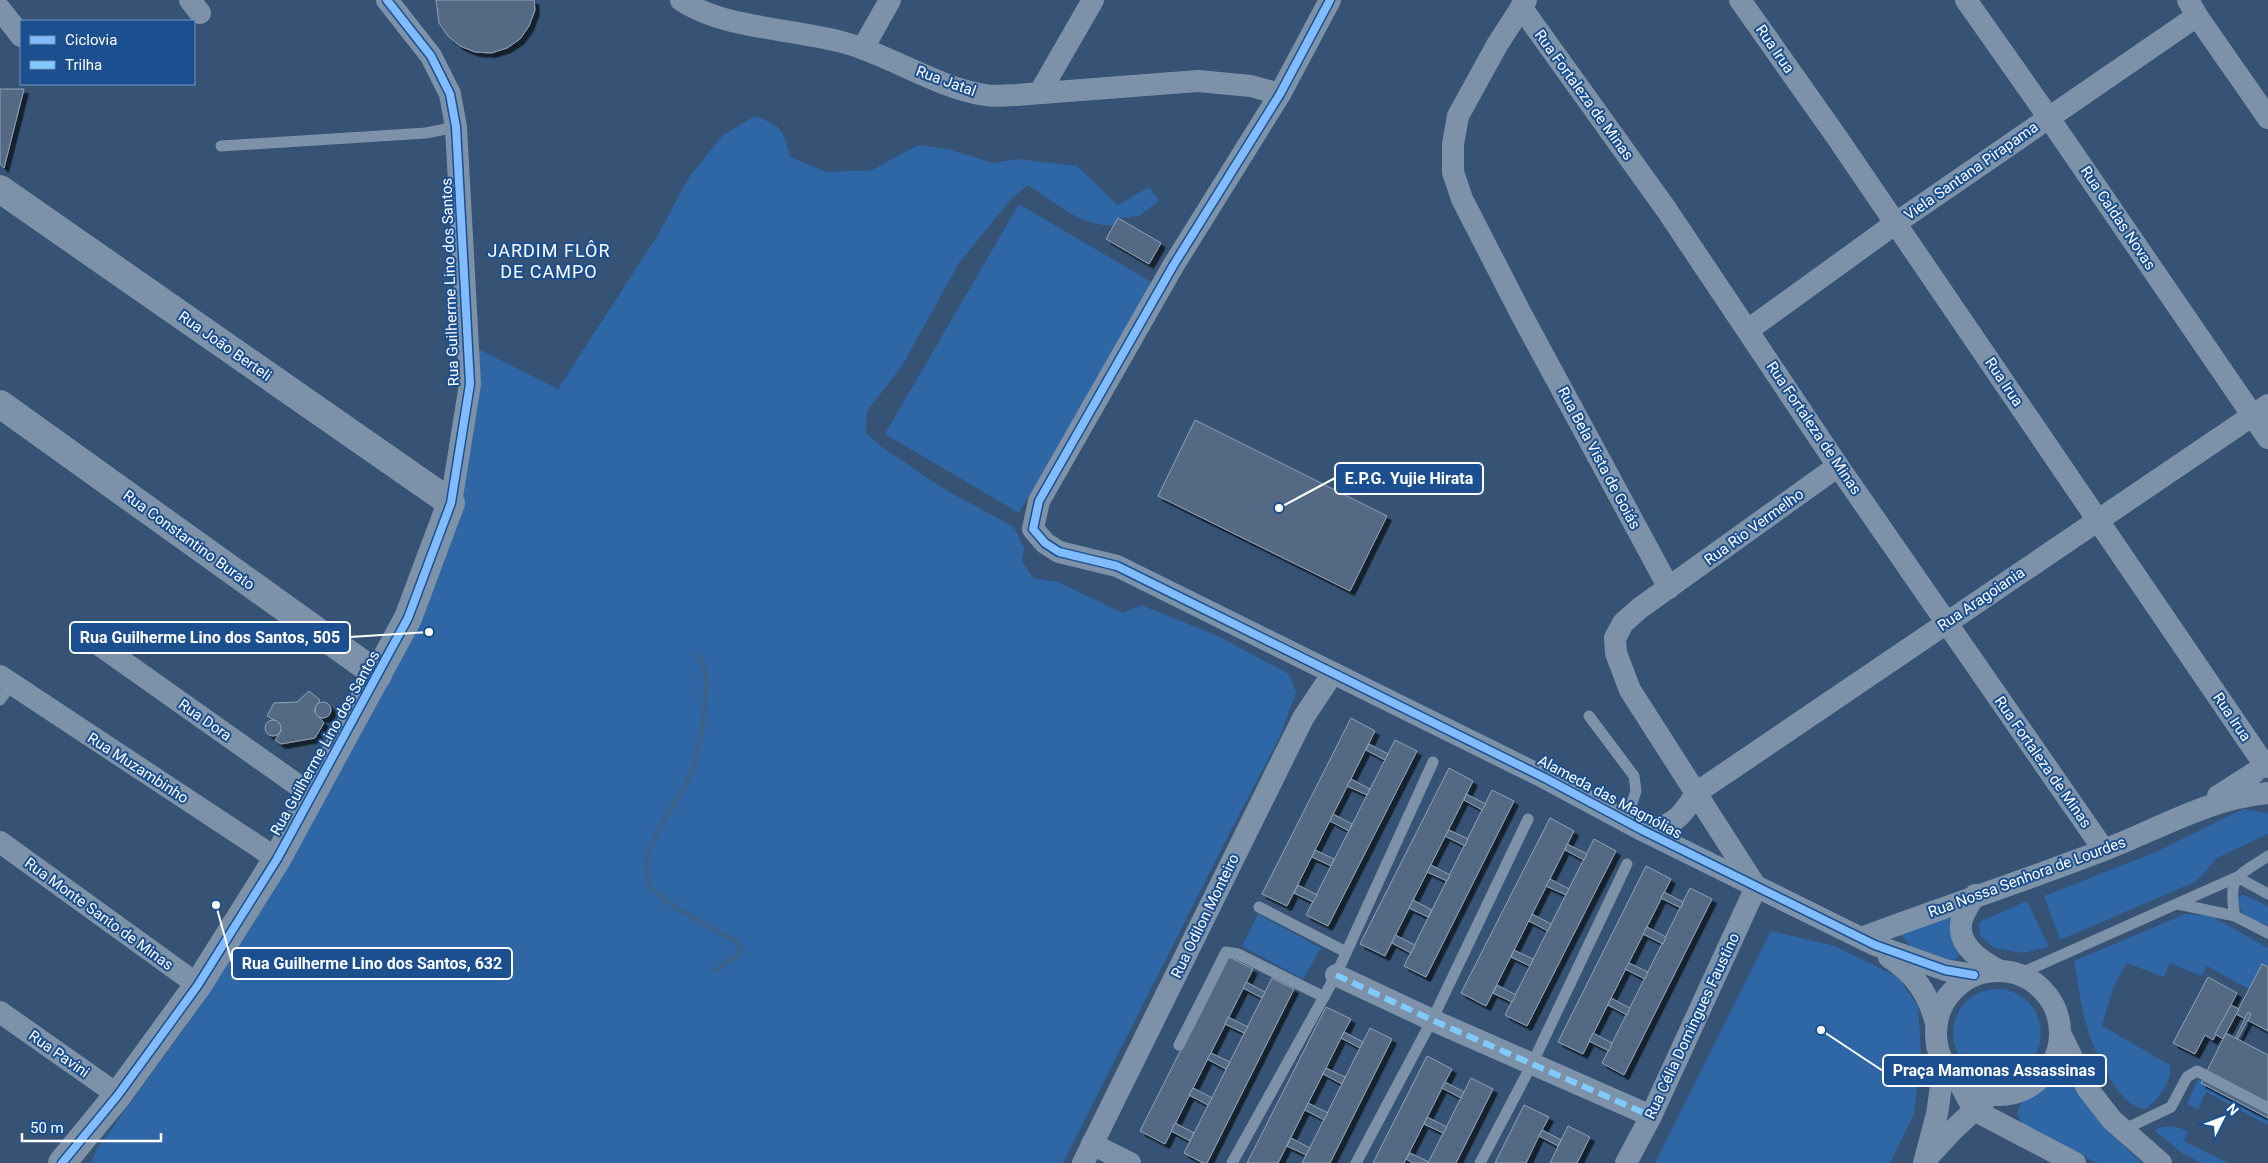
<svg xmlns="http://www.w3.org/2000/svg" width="2268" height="1163" viewBox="0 0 2268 1163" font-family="Roboto,sans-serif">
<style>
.green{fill:#2f66a5}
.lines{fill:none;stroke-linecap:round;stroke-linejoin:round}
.stream{stroke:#3b618d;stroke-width:5.5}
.building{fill:#526984;stroke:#92a2b6;filter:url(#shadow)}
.service{stroke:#7d92a8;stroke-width:11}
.minor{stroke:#7d92a8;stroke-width:22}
.tertiary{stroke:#7d92a8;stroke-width:28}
.quiet{stroke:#80caff;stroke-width:6;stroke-dasharray:12 6;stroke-linecap:butt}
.cycleway-casing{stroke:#1b4f8f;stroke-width:11}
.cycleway{stroke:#80bcff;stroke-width:8}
.labels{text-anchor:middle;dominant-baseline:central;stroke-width:4;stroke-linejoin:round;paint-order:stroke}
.street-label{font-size:15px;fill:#fff;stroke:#1b4f8f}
.quarter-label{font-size:18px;letter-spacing:1px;fill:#fff;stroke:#1b4f8f}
.leader{fill:none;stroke:#fff;stroke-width:2}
.callout-dot{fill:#fff;stroke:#1b4f8f;stroke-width:2}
.callout{fill:#1b4f8f;stroke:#fff;stroke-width:2}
.callout-label{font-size:16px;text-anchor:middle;font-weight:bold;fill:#fff}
</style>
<defs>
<filter id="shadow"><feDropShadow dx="4.5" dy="4.5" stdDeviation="0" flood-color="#0009"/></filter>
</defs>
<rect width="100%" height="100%" fill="#365274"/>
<g class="green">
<path d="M755 116C782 126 783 129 790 157L827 172 872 170 918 145 951 150 993 163 1018 159 1077 166 1118 205 1149 187 1159 201 1139 216 1118 218 1114 225C1080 228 1055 201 1028 185L1013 197 959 263 902 366 867 411 866 433 882 447 944 489 1014 527 1024 548 1022 561 1033 578 1058 582 1123 613 1141 605 1218 636 1289 674 1296 693 1280 736 1220 852 1063 1163H91L97 1149 199 1008 268 896 449 544 475 347 558 389 659 233 689 177 723 135Z"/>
<path d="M1019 204 1153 283 1019 513 885 434Z"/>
<path d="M2243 809 2268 813V834L2217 858 2197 881 2060 940 2044 896 2156 852Z"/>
<path d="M2243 895 2254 899 2268 907V926C2251 918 2238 917 2237 896Z"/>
<path d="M2027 901 2049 947 2022 953 1994 948 1980 936 1979 923 1983 920Z"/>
<path d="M1957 910 1963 952 1954 960C1925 958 1917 956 1899 932Z"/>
<path d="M1258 914 1321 948 1303 979 1242 946Z"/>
<path d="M2185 914 2211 916 2268 948V965L2254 992 2207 966 2201 976 2170 963 2164 977 2127 963 2114 985 2102 1026 2170 1065C2172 1083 2159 1099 2145 1109 2119 1107 2097 1056 2089 1034 2081 1011 2079 985 2074 961Z"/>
<path d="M1771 931 1835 946 1898 977 1918 1006 1921 1054 1914 1114 1890 1163H1655Z"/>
<circle cx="1997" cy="1033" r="44"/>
<path d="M2061 1070H2067L2105 1128 2142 1163H2097L2031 1131 2022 1124 2017 1113 2022 1101C2039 1092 2049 1086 2061 1070Z"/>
<path d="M2198 1079 2268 1118V1125L2206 1092 2198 1109 2187 1104Z"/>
<path d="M2170 1126 2181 1128 2188 1132 2184 1141 2228 1163H2201L2182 1153 2155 1131 2158 1128Z"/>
</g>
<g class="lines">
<path class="stream" d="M698 656C709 670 707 686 705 703 703 724 700 746 693 767 683 800 634 848 649 884 655 899 720 933 737 942L740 947 738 955 715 970"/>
</g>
<g class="building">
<path d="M436 0H534L535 10 529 26 520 39 507 48 491 53 475 52 460 46 448 36 439 23Z"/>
<path d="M0 89H24L4 168 0 164Z"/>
<path d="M1118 218 1161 243 1149 264 1106 239Z"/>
<path d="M1195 420 1387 516 1350 591 1158 496Z"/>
<path d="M309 691 320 700 314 711 324 723 315 738 281 744 275 740 281 731 279 723 267 716 274 703 297 702Z"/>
<circle cx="323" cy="710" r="8"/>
<path d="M1351 718 1375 731 1287 906 1262 894Z"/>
<circle cx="273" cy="728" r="8"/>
<path d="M1395 740 1417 751 1328 926 1306 915Z"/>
<path d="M1369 744 1388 754 1385 760 1366 750Z"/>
<path d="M1449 768 1473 781 1385 956 1360 944Z"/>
<path d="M1351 779 1370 789 1367 795 1347 786Z"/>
<path d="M1492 790 1514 801 1426 977 1404 966Z"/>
<path d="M1466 794 1486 804 1482 810 1464 800Z"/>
<path d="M1333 814 1352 824 1349 831 1330 821Z"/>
<path d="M1550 818 1574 831 1486 1006 1461 993Z"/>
<path d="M1449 830 1468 839 1465 846 1445 836Z"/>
<path d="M1594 839 1616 851 1527 1026 1505 1015Z"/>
<path d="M1567 844 1587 854 1584 860 1565 850Z"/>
<path d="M1315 850 1334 859 1331 866 1312 857Z"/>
<path d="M1431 865 1450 875 1447 881 1427 872Z"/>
<path d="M1646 866 1671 879 1583 1054 1558 1042Z"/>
<path d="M1550 879 1569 889 1566 895 1546 886Z"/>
<path d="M1298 885 1317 895 1313 902 1294 893Z"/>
<path d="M1690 888 1712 899 1624 1075 1602 1063Z"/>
<path d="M1664 892 1683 902 1681 908 1661 898Z"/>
<path d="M1413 900 1432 910 1428 917 1409 908Z"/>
<path d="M1532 914 1551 924 1548 931 1529 921Z"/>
<path d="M1647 927 1666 937 1663 944 1643 934Z"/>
<path d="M1395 935 1415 945 1411 953 1392 943Z"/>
<path d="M1514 950 1533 959 1530 966 1511 957Z"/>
<path d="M1228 956 1253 969 1165 1144 1140 1131Z"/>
<path d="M1629 963 1648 972 1645 979 1625 969Z"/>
<path d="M2262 964 2268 967V1031L2236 1014Z"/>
<path d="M2208 977 2237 993 2213 1040 2205 1035 2195 1054 2173 1043Z"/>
<path d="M1272 978 1294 989 1207 1163H1203L1184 1153Z"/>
<path d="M1246 982 1265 992 1262 998 1243 988Z"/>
<path d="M1497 985 1516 995 1512 1002 1493 993Z"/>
<path d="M1611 998 1630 1008 1627 1015 1608 1005Z"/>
<path d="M2231 1005 2239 1009 2223 1039 2215 1034Z"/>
<path d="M1326 1007 1351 1019 1341 1038 1278 1163H1247Z"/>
<path d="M2248 1012 2251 1014 2236 1042 2234 1041Z"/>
<path d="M1228 1017 1248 1027 1244 1033 1225 1024Z"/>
<path d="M1370 1028 1392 1039 1330 1163H1302Z"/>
<path d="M1344 1032 1363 1042 1360 1048 1341 1038Z"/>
<path d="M1593 1033 1612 1043 1609 1051 1589 1041Z"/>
<path d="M2226 1033 2268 1055V1118L2201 1083Z"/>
<path d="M1211 1053 1230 1062 1226 1069 1207 1059Z"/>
<path d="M1427 1056 1452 1069 1442 1088 1404 1163H1373Z"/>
<path d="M1326 1068 1345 1077 1342 1084 1323 1074Z"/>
<path d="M1471 1078 1493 1089 1456 1163H1428Z"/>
<path d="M1445 1082 1464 1092 1461 1098 1442 1088Z"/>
<path d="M1193 1088 1212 1098 1208 1105 1189 1095Z"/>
<path d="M1308 1103 1328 1113 1324 1120 1305 1110Z"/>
<path d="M1524 1105 1549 1117 1539 1136 1526 1163H1495Z"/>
<path d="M1427 1117 1447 1127 1443 1133 1424 1124Z"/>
<path d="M1175 1123 1194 1133 1190 1141 1171 1131Z"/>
<path d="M1568 1126 1590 1137 1577 1163H1550Z"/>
<path d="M1542 1130 1561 1140 1558 1146 1539 1136Z"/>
<path d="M1291 1138 1310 1148 1306 1155 1287 1146Z"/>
<path d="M1410 1153 1429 1162 1428 1163H1413L1406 1159Z"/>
</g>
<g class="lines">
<g class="service">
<path d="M221 146 426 133 456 127"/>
<path d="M0 700 12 684"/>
<path d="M1589 716 1634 776 1636 791 1626 821"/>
<path d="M2178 904 2235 916 2268 933"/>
<path d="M1259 907 1346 952"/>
<path d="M2235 916C2227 876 2238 876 2268 856"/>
<path d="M2019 974 2237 877 2268 894"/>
<path d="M1179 1045 1226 952 1238 954 1324 997"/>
<path d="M2123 1130 2171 1107 2187 1077 2197 1071 2268 1108"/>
<path d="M1232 1163 1336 975 1433 762"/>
<path d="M1356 1163 1432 1020 1528 819"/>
<path d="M1480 1163 1532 1064 1627 864"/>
</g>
<g class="minor">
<path d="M190 0 200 13"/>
<path d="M387 0 431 56 450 94 456 127 470 384 451 503"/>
<path d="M681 0C721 28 794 29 842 42 891 55 935 87 985 95 995 97 1006 95 1016 95L1198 81 1251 86 1280 94"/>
<path d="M1330 0 1280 94 1173 266 1039 501 1033 529 1045 543 1059 552 1117 566 1545 778 1642 830 1875 945 1945 970 1974 975"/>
<path d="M1526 0 1497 45 1458 116 1453 144V172L1462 199 1520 312 1669 588"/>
<path d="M1740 0 1836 136 2266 767"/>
<path d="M1966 0 2049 118 2268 438"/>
<path d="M2188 0 2197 16 2268 118"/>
<path d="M1521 7 1666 209 1838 466 2104 850"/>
<path d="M0 9 21 36"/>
<path d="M863 48 890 0"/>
<path d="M1040 92 1093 0"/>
<path d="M1748 330 1896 223 2197 16"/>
<path d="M98 644 313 796"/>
<path d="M0 676 277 859"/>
<path d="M2218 796 2254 773"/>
<path d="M1642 830C1672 827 1681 819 1696 793L2268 405"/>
<path d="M0 842 198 985"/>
<path d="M1975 895C1970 904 1962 914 1961 924 1958 946 1981 961 1998 970"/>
<path d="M1861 938C1941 908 2024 881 2104 850 2159 829 2207 799 2268 793"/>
<path d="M1889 957C1915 974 1928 993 1936 1023"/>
<circle cx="1998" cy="1033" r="62"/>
<path d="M1336 975 1432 1020 1651 1116"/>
<path d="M0 1012 118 1095"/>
<path d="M2060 1033 2087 1088 2112 1120 2161 1163"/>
<path d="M1960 1084 1974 1110 2075 1163"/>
<path d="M1092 1144 1130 1163"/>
<path d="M1928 1157 1952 1131 1985 1100"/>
<path d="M1083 1163 1303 718 1333 673"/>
<path d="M1626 1163 1651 1116 1756 887 1630 690 1616 653 1615 638 1623 623 1640 608 1838 466"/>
<path d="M1924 1163 1937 1114 1944 1065"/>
</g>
<g class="tertiary">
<path d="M0 189 451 503 408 618 277 859 198 985 118 1095 62 1163"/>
<path d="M0 404 378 675"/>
</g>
<path class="quiet" d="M1336 975 1432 1020 1651 1116"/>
<g class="cycleway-casing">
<g id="cycleway">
<path d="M1330 0 1280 94 1173 266 1039 501 1033 529 1045 543 1059 552 1117 566 1545 778 1642 830 1875 945 1945 970 1974 975"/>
<path d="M62 1163 118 1095 198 985 277 859 408 618 451 503 470 384 456 127 450 94 431 56 387 0"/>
</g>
</g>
<use href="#cycleway" class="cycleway"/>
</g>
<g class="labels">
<g class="street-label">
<text transform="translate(1775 49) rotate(55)">Rua Irua</text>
<text transform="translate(946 81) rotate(20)">Rua Jatal</text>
<text transform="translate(1584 95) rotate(54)">Rua Fortaleza de Minas</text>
<text transform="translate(1971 171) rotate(-35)">Viela Santana Pirapama</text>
<text transform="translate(2118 218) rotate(56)">Rua Caldas Novas</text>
<text transform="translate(450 282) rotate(-92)">Rua Guilherme Lino dos Santos</text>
<text transform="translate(225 346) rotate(35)">Rua João Berteli</text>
<text transform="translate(2004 382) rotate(56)">Rua Irua</text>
<text transform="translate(1814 428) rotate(56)">Rua Fortaleza de Minas</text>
<text transform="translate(1599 458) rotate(62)">Rua Bela Vista de Goiás</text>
<text transform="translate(1754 527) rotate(-36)">Rua Rio Vermelho</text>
<text transform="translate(189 540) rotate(36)">Rua Constantino Burato</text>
<text transform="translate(1981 599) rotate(-34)">Rua Aragoiania</text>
<text transform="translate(2232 717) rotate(56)">Rua Irua</text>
<text transform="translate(205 720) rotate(35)">Rua Dora</text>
<text transform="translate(325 743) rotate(-61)">Rua Guilherme Lino dos Santos</text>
<text transform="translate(2043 762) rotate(55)">Rua Fortaleza de Minas</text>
<text transform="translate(138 768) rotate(33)">Rua Muzambinho</text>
<text transform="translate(1610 797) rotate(28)">Alameda das Magnólias</text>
<text transform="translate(2027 877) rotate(-20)">Rua Nossa Senhora de Lourdes</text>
<text transform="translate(99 914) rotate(36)">Rua Monte Santo de Minas</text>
<text transform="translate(1205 916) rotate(-64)">Rua Odilon Monteiro</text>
<text transform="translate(1692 1026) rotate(-65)">Rua Célia Domingues Faustino</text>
<text transform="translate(59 1054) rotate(35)">Rua Pavini</text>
</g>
<g class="quarter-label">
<text x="549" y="250">JARDIM FLÔR<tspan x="549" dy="21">DE CAMPO</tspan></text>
</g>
</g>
<path class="leader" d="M1279 508L1335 478M429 632L350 637M216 905L232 963M1821 1030L1883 1071"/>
<g class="callout-dot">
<circle cx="1279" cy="508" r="5"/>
<circle cx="429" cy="632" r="5"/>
<circle cx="216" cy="905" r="5"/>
<circle cx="1821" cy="1030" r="5"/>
</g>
<g class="callout">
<rect x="1335" y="463" width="148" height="31" rx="5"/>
<rect x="70" y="622" width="280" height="31" rx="5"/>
<rect x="232" y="948" width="280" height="31" rx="5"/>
<rect x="1883" y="1055" width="223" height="31" rx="5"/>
</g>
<g class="callout-label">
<text x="1409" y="484">E.P.G. Yujie Hirata</text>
<text x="210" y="643">Rua Guilherme Lino dos Santos, 505</text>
<text x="372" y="969">Rua Guilherme Lino dos Santos, 632</text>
<text x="1994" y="1076">Praça Mamonas Assassinas</text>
</g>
<rect x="20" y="20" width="175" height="65" fill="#1b4f8f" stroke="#7695bc"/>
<rect x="30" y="36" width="25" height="8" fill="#80bcff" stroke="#7695bc"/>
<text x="65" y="45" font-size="15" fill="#ffffff">Ciclovia</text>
<rect x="30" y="61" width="25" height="8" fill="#80caff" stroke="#7695bc"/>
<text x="65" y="70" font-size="15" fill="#ffffff">Trilha</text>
<g transform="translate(2223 1118) rotate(48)" stroke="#1b4f8f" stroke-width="4" paint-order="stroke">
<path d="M0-4L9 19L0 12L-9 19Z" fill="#ffffff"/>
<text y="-8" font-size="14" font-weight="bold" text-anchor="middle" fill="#ffffff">N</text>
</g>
<path d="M22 1133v8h139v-8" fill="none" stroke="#ffffff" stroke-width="2.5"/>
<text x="30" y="1133" font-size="15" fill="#ffffff" stroke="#1b4f8f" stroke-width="4" paint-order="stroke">50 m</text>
</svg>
